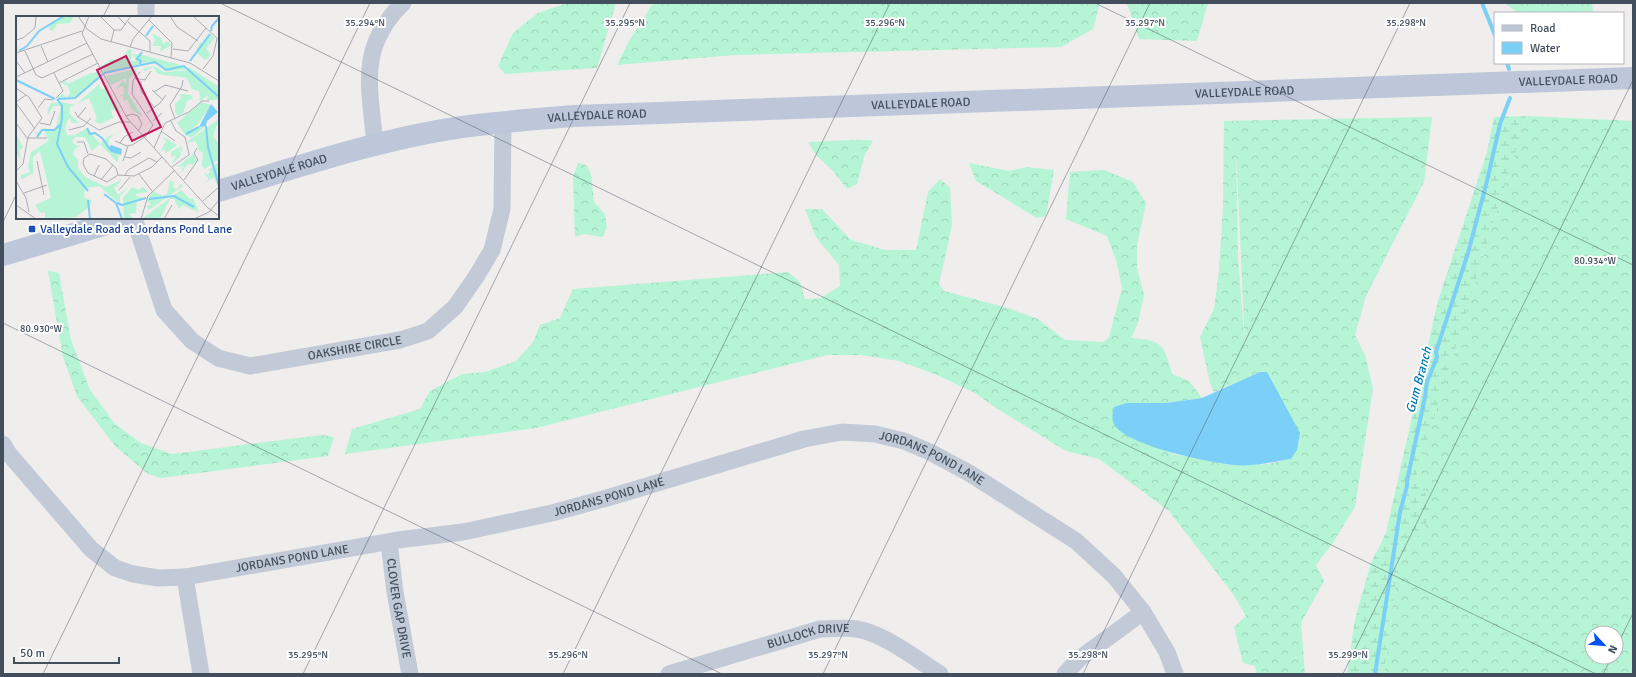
<svg xmlns="http://www.w3.org/2000/svg" width="1636" height="677" viewBox="0 0 1636 677" font-family="Signika,sans-serif">
<style>
.forest{fill:url(#forest-crowns);fill-rule:evenodd}
.wetland{fill:url(#wetland-marsh)}
.water{fill:#7cd0f7}
.lines{fill:none;stroke-linecap:round;stroke-linejoin:round}
.stream{stroke:#7cd0f7;stroke-width:4}
.street{stroke:#c1cad6;stroke-width:17}
.secondary{stroke:#bdc7d9;stroke-width:22}
.ticks{fill:none;stroke:#434e5d;stroke-width:1;stroke-opacity:0.45}
.transit-dot{fill:#1a4fb4;stroke:#fff;stroke-width:1.5}
.labels{text-anchor:middle;dominant-baseline:central;stroke-width:4;stroke-linejoin:round;paint-order:stroke}
.street-label{font-size:12px;fill:#434e5d;stroke:#fff}
.transit-label{font-size:12px;fill:#164399;stroke:#fff;text-anchor:start}
.water-label{font-size:13px;font-style:italic;fill:#007ab3;stroke:#fff}
.inset-river{fill:none;stroke:#7cd0f7;stroke-width:2}
.inset-road{fill:none;stroke:#abadb3;stroke-width:1}
.view{fill:#c2185b;fill-opacity:0.15;stroke:#c2185b;stroke-width:2}
.inset-edge{fill:none;stroke:#434e5d;stroke-width:2}
.ticks-label{font-size:10px;text-anchor:middle;fill:#434e5d;stroke:#fff;stroke-width:4;stroke-linejoin:round;paint-order:stroke}
</style>
<defs>
<pattern id="forest-crowns" width="20" height="18" patternUnits="userSpaceOnUse"><rect width="20" height="18" fill="#b5f4d4"/><path d="M2 6a3 3 0 1 1 6 0M12 15a3 3 0 1 1 6 0" fill="none" stroke="#9dd3b8"/></pattern>
<pattern id="wetland-marsh" width="20" height="14" patternUnits="userSpaceOnUse"><rect width="20" height="14" fill="#b5f4d4"/><path d="M1 5h8M5 5V1M11 12h8M15 12V8" fill="none" stroke="#9dd3b8"/></pattern>
</defs>
<rect width="100%" height="100%" fill="#f0eded"/>
<g class="forest">
<path d="M567 3H616L597 68 505 74 498 66 513 33 538 13Z"/>
<path d="M653 3H1100L1093 29 1061 47 735 55 617 65 628 43Z"/>
<path d="M1127 3H1208L1197 41 1139 39Z"/>
<path d="M1505 3H1592L1593 12 1518 13Z"/>
<path d="M1526 116 1633 121V674H1384L1398 563 1435 511 1416 477ZM1592 633H1616V657H1592Z"/>
<path d="M1432 117 1424 182 1366 296 1355 335 1365 355 1373 388 1355 507 1332 544 1316 565 1324 581 1301 623 1305 674H1257L1255 666 1243 663 1234 627 1246 616 1233 594 1169 511 1099 459 1066 451 993 406 975 393 937 375 899 361 861 355H827L536 428 345 454 352 429 420 409 430 391 462 374 485 372 516 361 533 342 540 325 560 318 573 289 788 272 800 282 805 299 821 298 840 286 839 265 816 237 805 209H822L851 240 885 250H916L928 192 940 179 950 188 952 226 939 284 944 291 1008 308 1038 319 1065 340 1104 342 1109 337 1122 288 1117 263 1107 236 1066 219 1070 172 1104 170 1133 182 1146 203 1137 245V268L1144 295 1138 323 1131 338C1163 340 1164 345 1172 374L1189 381 1202 398 1166 403H1126L1114 407 1112 415 1173 454 1234 465 1268 464 1291 459 1260 372 1214 392 1210 383 1200 337 1214 309 1219 271 1223 207 1224 121ZM1236 148 1245 346 1238 258Z"/>
<path d="M854 140H867L873 141 865 154 857 184 847 189 833 171 816 155 808 142Z"/>
<path d="M578 163 586 165 591 174 594 202 605 214 607 227 603 237 584 234 575 237 573 177Z"/>
<path d="M969 163 1009 171 1027 167 1054 170 1046 216 1037 218 976 181Z"/>
<path d="M48 271 59 273 71 340 90 390 115 424 141 443 172 454 322 435 334 437 328 456 161 478 148 474 115 446 77 396 63 357Z"/>
</g>
<path class="wetland" d="M1526 116 1416 477 1435 511 1398 563 1384 674H1347L1355 619 1371 563 1386 533 1438 301 1487 152 1494 117Z"/>
<path class="water" d="M1260 372H1267L1300 433 1297 450 1291 459C1272 462 1253 467 1234 465 1207 462 1133 447 1116 427 1111 421 1112 414 1114 407L1126 403H1166L1202 398Z"/>
<g class="lines">
<g class="stream">
<path d="M1482 3 1495 35"/>
<path d="M1507 63 1509 69"/>
<path d="M1375 674 1400 512 1407 486V481L1425 397 1427 382 1437 357 1436 352 1468 253 1487 181 1500 124 1510 98"/>
</g>
<g class="street">
<path d="M146 3V17"/>
<path d="M375 145C370 88 357 48 403 3"/>
<path id="s1" d="M134 218 164 310 192 341 218 358 250 366 400 340 428 331 455 307 476 277 492 250 502 209 503 122"/>
<path id="s2" d="M3 444 9 454 91 549 115 568 133 574 158 578 185 577 398 540 463 532 552 513 607 498 804 439 842 432 875 434 904 441 930 452 969 473 1076 541 1114 576 1143 612 1167 652 1175 674"/>
<path id="s3" d="M389 542 395 592 410 674"/>
<path d="M185 577 201 674"/>
<path id="s4" d="M669 674 820 629C832 629 845 627 857 629 885 634 916 659 940 674"/>
<path d="M1065 674 1079 659 1143 612"/>
</g>
<g class="secondary">
<path id="s5" d="M218 191C298 167 379 139 462 127 499 122 537 119 574 116L1633 78"/>
<path d="M3 255 127 218"/>
</g>
</g>
<path class="ticks" d="M220 3 1596 674M1095 3 1633 265M103 17 110 3M3 222 17 193M3 323 722 674M1616 648 1633 613M43 674 370 3M303 674 630 3M563 674 890 3M823 674 1150 3M1083 674 1410 3M1343 674 1633 80M1603 674 1612 657"/>
<rect class="transit-dot" x="28" y="225" width="8" height="8" rx="2"/>
<g class="labels">
<g class="street-label">
<text stroke="none"><textPath href="#s5" startOffset="1360">VALLEYDALE ROAD</textPath></text>
<text stroke="none"><textPath href="#s5" startOffset="1036">VALLEYDALE ROAD</textPath></text>
<text stroke="none"><textPath href="#s5" startOffset="712">VALLEYDALE ROAD</textPath></text>
<text stroke="none"><textPath href="#s5" startOffset="388">VALLEYDALE ROAD</textPath></text>
<text stroke="none"><textPath href="#s5" startOffset="64">VALLEYDALE ROAD</textPath></text>
<text stroke="none"><textPath href="#s1" startOffset="309">OAKSHIRE CIRCLE</textPath></text>
<text stroke="none"><textPath href="#s2" startOffset="1008">JORDANS POND LANE</textPath></text>
<text stroke="none"><textPath href="#s2" startOffset="671">JORDANS POND LANE</textPath></text>
<text stroke="none"><textPath href="#s2" startOffset="348">JORDANS POND LANE</textPath></text>
<text stroke="none"><textPath href="#s3" startOffset="67">CLOVER GAP DRIVE</textPath></text>
<text stroke="none"><textPath href="#s4" startOffset="145">BULLOCK DRIVE</textPath></text>
</g>
<g class="transit-label">
<text x="40" y="229">Valleydale Road at Jordans Pond Lane</text>
</g>
<g class="water-label">
<text transform="translate(1419 380) rotate(-75)">Gum Branch</text>
</g>
</g>
<g transform="translate(16 16)">
<rect width="203" height="203" fill="#f0eded"/>
<path d="M49 0H58L54 7 41 8 37 15 33 13 35 6ZM136 17 145 22 147 28 152 25 155 29 144 36 145 30H136L139 25ZM193 17 199 22 190 32 195 39 189 44 180 36 184 26 186 27ZM113 33 116 34 115 45H120L117 38 126 39 165 49 152 53 139 45 127 47 126 44 124 48 110 52 88 56 86 50 96 43 100 45 106 42ZM138 50 148 56 174 54 200 84H191L192 79 184 85 183 75 176 73 171 62 142 58 137 51 129 55 126 53ZM123 52 113 63 112 78 127 101 116 94 111 83 108 86 107 80H103L108 78 107 70 100 73 107 64 110 68V62L95 69 90 60ZM176 53 203 71V80L181 61ZM84 56 79 66 58 81 41 82 47 78 50 82 54 78 52 70 45 67 50 65 52 68 75 57ZM83 68 85 73 92 72 91 77 95 78 105 97 95 93 97 102 84 108 78 105 81 102 73 82 61 88ZM164 78 175 79 177 82 171 85 167 97 162 100 159 96V88L165 82ZM45 86 59 89 54 91 53 97 63 107H55V102L51 105 49 113 51 119H59L71 112 84 128 93 120 98 119 93 123 92 132 103 140 101 146 84 128 76 135 69 121H59L56 126 61 130 65 129 59 133 57 138 62 144V152L69 161 90 171 107 163 98 172 102 179 113 171 104 180V188L83 170 69 172 68 181 76 185 74 190 60 201 29 203V196L24 197 19 189 35 182 24 135 17 141V157L5 164V159L14 156 12 150 15 136 33 125 28 114 22 121 18 115 22 117 28 112 39 115 45 90H37L31 101 32 93 35 87ZM185 86 195 89 182 108 174 114 190 110 175 122 172 119 170 120 161 107ZM203 103 197 120 203 129V143L189 153 186 150 187 137 185 135 183 136 180 125 170 127ZM0 118 7 131 4 134V144L0 136ZM147 121 161 129 149 138V133L145 135 150 125ZM165 130 167 137 163 132 165 139 156 148 160 139 155 141V136ZM177 138 181 144 177 149 172 148 164 158 168 150 161 151ZM203 146V160L200 161 202 167 201 170 198 161 188 168 193 163 188 157 192 159 194 155 192 154ZM154 164 158 166 157 170 160 174 165 168 167 170 133 194 130 190 135 189 131 184 137 175 146 180 151 178ZM116 171 123 174 127 171 132 176 120 178V180L130 183 121 184 120 197 112 198 118 203H108L107 182ZM165 174 174 183 177 182 183 196 166 189 163 193 167 202 158 183H154L144 203H126Z" fill="#b5f4d4"/>
<path d="M140 45 152 53 163 49 176 53 181 61 199 75 203 83 200 84 172 53 152 55 140 48H128Z" fill="#b5f4d4"/>
<path d="M195 88 202 96 191 105 190 110 183 111ZM95 129 106 133 105 139 95 136 92 132Z" fill="#7cd0f7"/>
<path class="inset-river" d="M195 15 196 10 203 2M130 20 137 10M3 35 11 30 23 15 48 0M174 45 194 18M124 48 125 45 121 43 126 36M88 57 139 46 150 54 168 50 203 81M0 64 39 83M41 83 46 90V103L41 128 52 151 72 175M42 83 59 82 87 58M190 110 192 131 203 170M71 112 74 118 79 117 86 122 93 132M170 118 183 111M21 121 26 114H38L44 109M88 178 100 187 106 203M133 183 158 180 178 191M72 184 74 203M101 187 106 189 130 182"/>
<path class="inset-road" d="M11 0H25M62 0 71 13 85 23 174 47 203 65M73 0 66 18 111 102 192 192 203 200M84 0 98 14M101 0 110 9M154 0 161 11 182 25M177 0 203 24M133 4 156 27 155 42M112 6 134 25V36M98 14H105L115 0M0 24 7 22 19 12 20 1M95 26 98 14M25 30 32 46M114 31 117 23 136 0M157 33 172 35 190 12M9 35 20 59 26 62 77 38M0 37 66 15M0 45 9 57M187 53 197 40 201 23M38 57 47 75 40 82M0 61 71 27M118 62 129 64 135 55M125 65V75L138 91M43 67 82 47M0 72 13 81 26 102 12 121 7 148 0 155M136 74 147 84M138 76 149 69 172 75M0 86 10 79M0 87 19 113M22 92 29 83 37 84M59 96 62 101 83 114 103 106H114M131 97 144 87 150 79M110 100 116 98 122 100 126 108 122 115M62 101 70 91M159 103 154 89 166 70 167 64M137 105 146 97M155 105 160 115 169 121 173 138M0 107 11 122H31M24 107 34 109 39 95M53 114 68 110 75 102M145 115 159 125M99 125 111 130 116 129 129 121 137 109 116 78 117 64 124 56M61 126H68L72 138M104 127 108 121 117 116M138 132 149 107 173 96 186 85H193M109 141 115 142 125 136M21 145 28 179M107 145 112 130M156 151 174 138M123 158 136 175M102 159 100 152 90 143 74 138 68 142 67 148 72 157 91 166 102 159 118 160 136 151 146 141M109 159 112 154 133 142 141 146M78 160 83 149M85 164 97 149M168 164 182 144 178 137 181 132M0 165 10 182 13 196M103 174 114 161M8 177 31 169M187 185 203 171M0 189 20 203M125 203 132 180 159 154M148 203 156 189M178 203 193 196 203 184"/>
<path class="view" d="M110 40 145 111 116 125 81 54Z"/>
<rect width="203" height="203" class="inset-edge"/>
</g>
<g class="ticks-label">
<text x="365" y="26">35.294°N</text>
<text x="625" y="26">35.295°N</text>
<text x="885" y="26">35.296°N</text>
<text x="1145" y="26">35.297°N</text>
<text x="1406" y="26">35.298°N</text>
<text x="1595" y="264">80.934°W</text>
<text x="41" y="332">80.930°W</text>
<text x="308" y="658">35.295°N</text>
<text x="568" y="658">35.296°N</text>
<text x="828" y="658">35.297°N</text>
<text x="1088" y="658">35.298°N</text>
<text x="1348" y="658">35.299°N</text>
</g>
<rect width="1636" height="677" fill="none" stroke="#434e5d" stroke-width="8"/>
<rect x="1494" y="12" width="130" height="52" fill="#ffffff" stroke="#b4b8be"/>
<rect x="1502" y="25" width="20" height="6" fill="#bdc7d9" stroke="#b4b8be"/>
<text x="1530" y="32" font-size="12" fill="#434e5d">Road</text>
<rect x="1502" y="42" width="20" height="12" fill="#7cd0f7" stroke="#b4b8be"/>
<text x="1530" y="52" font-size="12" fill="#434e5d">Water</text>
<g transform="translate(1604 645) rotate(116)"><circle r="19" fill="#ffffff" stroke="#b4b8be"/>
<path d="M0-3L7 15L0 10L-7 15Z" fill="#0352f4"/>
<text y="-6" font-size="11" font-weight="bold" text-anchor="middle" fill="#434e5d">N</text>
</g>
<path d="M14 657v6h105v-6" fill="none" stroke="#434e5d" stroke-width="2"/>
<text x="20" y="657" font-size="12" fill="#434e5d" stroke="#ffffff" stroke-width="3" paint-order="stroke">50 m</text>
</svg>
